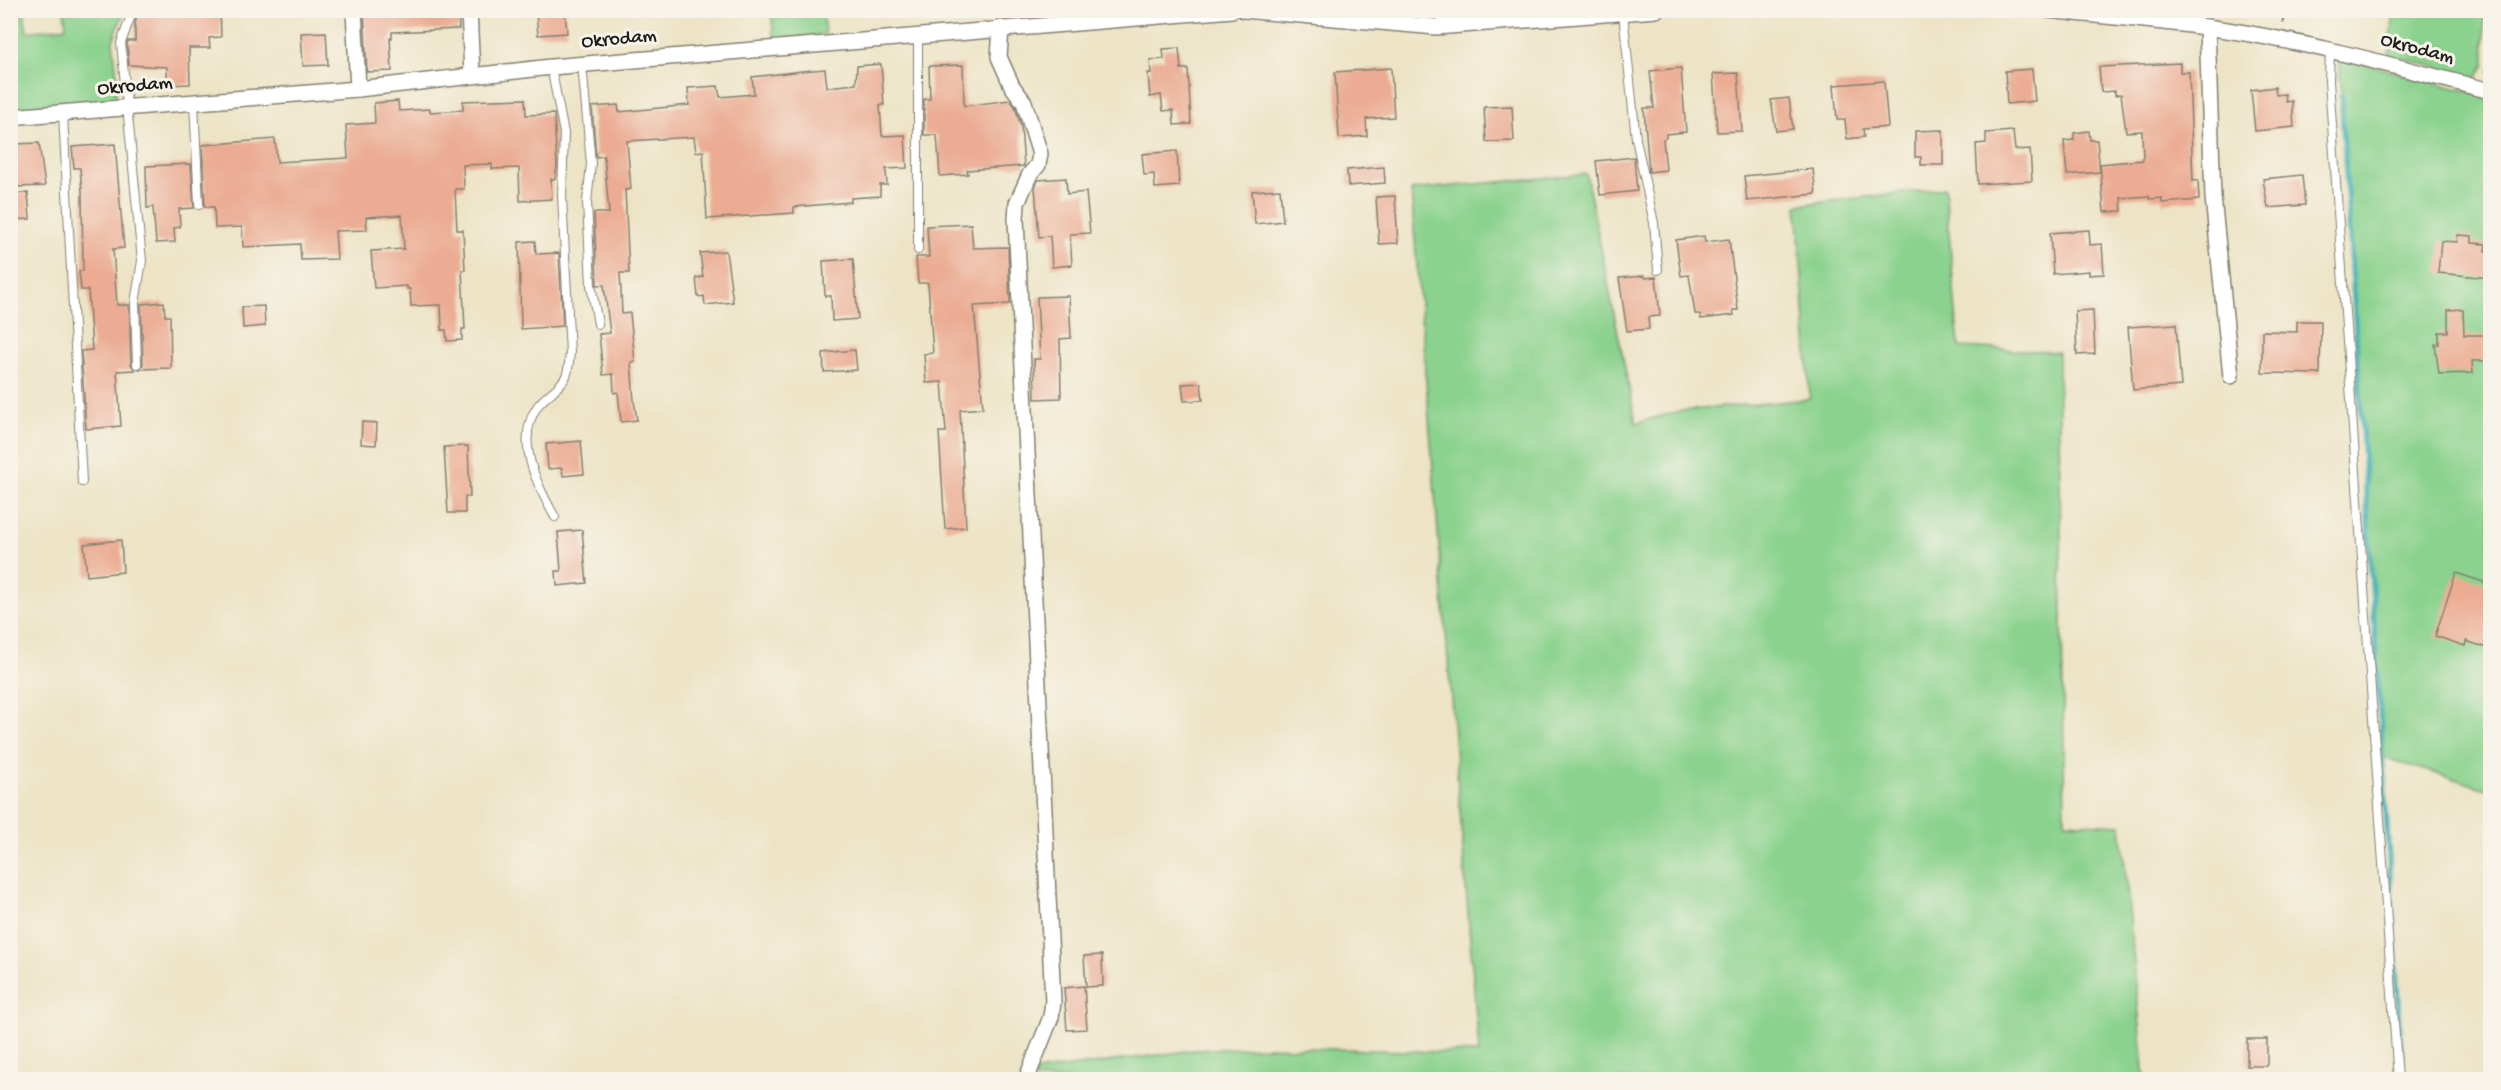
<svg xmlns="http://www.w3.org/2000/svg" width="2501" height="1090" viewBox="0 0 2501 1090" font-family="'Gochi Hand',sans-serif">
<style>
.green{fill:#8ad28d;stroke:#537754;stroke-width:1.5}
.lines{fill:none;stroke-linecap:round;stroke-linejoin:round}
.stream{stroke:#40b0b9;stroke-width:5}
.building{fill:#ebac93}
.lane-casing{stroke:#848071;stroke-width:10}
.street-casing{stroke:#848071;stroke-width:18}
.path{stroke:#848071;stroke-width:3;stroke-dasharray:4.5 4.5;stroke-linecap:butt}
.lane{stroke:#fff;stroke-width:8}
.street{stroke:#fff;stroke-width:15}
.labels{text-anchor:middle;dominant-baseline:central;stroke-width:6;stroke-linejoin:round;paint-order:stroke}
.street-label{font-size:20px;fill:#1c1c1c;stroke:#f7f3e8}
</style>
<rect width="100%" height="100%" fill="#f7f3e8"/>
<filter id="ink" filterUnits="userSpaceOnUse"><feTurbulence type="fractalNoise" baseFrequency=".0167" numOctaves="2"/><feDisplacementMap in="SourceGraphic" scale="12" xChannelSelector="R" yChannelSelector="G"/><feConvolveMatrix kernelMatrix="1 2 1 2 8 2 1 2 1" color-interpolation-filters="sRGB"/></filter>
<filter id="wash" filterUnits="userSpaceOnUse"><feTurbulence type="fractalNoise" baseFrequency=".008" numOctaves="4" result="noise"/><feDisplacementMap in="SourceGraphic" scale="24" xChannelSelector="R" yChannelSelector="G"/><feGaussianBlur stdDeviation="1.35" result="paint"/><feColorMatrix in="noise" values="0 0 0 0 0 0 0 0 0 0 0 0 0 0 0 0 0 1.4 0 .05"/><feComposite in="paint" operator="in"/></filter>
<g filter="url(#wash)">
<rect width="100%" height="100%" fill="#ede4c6"/>
<g class="green">
<path d="M11 11H24L27 32 66 27 64 11H124L113 41 118 85 114 101 20 111 14 101Z"/>
<path d="M771 11H823L825 34 774 40Z"/>
<path d="M2394 11H2484L2485 65 2477 78 2389 55Z"/>
<path d="M2339 57 2490 97V790L2382 757Z"/>
<path d="M1586 174 1636 423 1680 411 1810 399 1797 205 1945 188 1959 347 2058 352 2065 822 2121 825 2145 1079 1035 1080V1072L1194 1050 1267 1047 1479 1053 1411 190Z"/>
</g>
<g class="lines">
<path class="stream" d="M2341 96 2403 1080"/>
</g>
<g id="blocks">
<g class="building">
<path d="M145 10H220L221 37 209 38 210 48H189L190 84 167 85V67L129 65 127 44 128 41H135V23L137 16H145Z"/>
<path d="M364 10H458L459 29 392 32V38H390L392 71 367 72Z"/>
<path d="M536 10H565L567 33 538 35Z"/>
<path d="M326 32 328 65 303 66 301 33Z"/>
<path d="M1179 48 1181 69H1188L1191 124 1174 125 1173 110 1163 111 1161 95 1150 97 1148 73H1151L1150 60 1164 59 1163 49Z"/>
<path d="M2180 63V72H2189L2193 181 2198 180 2199 200 2162 203V198L2149 199V196L2121 198 2122 211 2104 212 2100 164 2143 160 2142 131 2126 132 2121 94 2115 95V91L2101 92 2099 67Z"/>
<path d="M881 64 884 105H880L882 136 905 135 907 168 886 169 887 185H880V196L851 198V202L794 207V213L707 219 703 151 696 152 694 137 627 141 631 189 625 190 629 273H620L621 292 622 314 630 313 635 362H631L634 401 637 420 621 422 618 392 614 393 613 374 603 375 599 334 610 333 604 285H597L594 213H609L604 156 596 157 592 107 618 105 619 112 689 105 688 88 718 86 720 97 754 94 752 77 802 71 825 69 827 87 856 84 857 66Z"/>
<path d="M963 65 964 106 1010 100 1015 106 1021 127 1024 166 967 170 968 174 940 176 937 135H924V99H930L929 66Z"/>
<path d="M1391 68 1394 117 1366 119 1367 136 1339 138 1335 72Z"/>
<path d="M1681 68 1686 132 1666 134V138L1663 139 1666 170 1649 172 1644 108H1654L1650 71Z"/>
<path d="M2032 69 2035 101 2007 104 2005 71Z"/>
<path d="M1738 73 1742 131 1717 132 1713 74Z"/>
<path d="M1884 81 1888 127 1863 129 1864 137 1847 139 1845 120H1837L1834 85Z"/>
<path d="M2275 87 2276 95 2285 94 2286 102 2292 101 2294 127 2255 131 2251 90Z"/>
<path d="M1789 98 1793 129 1776 131 1771 100Z"/>
<path d="M525 99 526 115 554 114 557 167 555 179H551L552 199 520 201 519 168 492 169V164L463 165 464 189H455L457 230H463L465 270H462L465 329H462V340L447 341 446 330H442L441 305 411 306 410 289H407V286L374 288 371 251 404 249 402 215 366 217 367 230 335 231 337 259 301 260 300 244 243 247 242 227 215 228 214 207H205L202 145 275 139 277 162 348 158 346 125 375 123 374 103 398 101 399 111 430 109V112L463 110V101Z"/>
<path d="M1512 106 1514 141 1486 142 1484 107Z"/>
<path d="M1943 130V165H1921V157H1915V131Z"/>
<path d="M2013 131 2015 150 2030 149 2032 181 1978 184 1976 144 1986 143V133Z"/>
<path d="M2089 131 2090 140H2097L2100 172 2067 175 2064 141 2074 140V133Z"/>
<path d="M39 143 45 186 16 187 14 144Z"/>
<path d="M115 144 124 248 113 249 117 305H129L131 364 135 370 117 371 121 426 86 429 81 351 92 350 88 290H81L79 271H83L82 192 80 168H74L72 147Z"/>
<path d="M1177 151 1179 186 1155 188 1154 174 1144 175 1142 154Z"/>
<path d="M1634 157 1637 191 1600 195 1596 161Z"/>
<path d="M191 164 194 208 179 209 180 227 174 228 175 242 156 243 153 207 147 208 146 166Z"/>
<path d="M1384 167 1385 183 1348 186 1347 170Z"/>
<path d="M1813 169 1816 194 1747 201 1744 176Z"/>
<path d="M2302 175 2305 205 2268 208 2263 179Z"/>
<path d="M1066 178 1067 194 1086 192 1090 233 1070 234 1072 265 1052 267 1050 236 1039 237 1035 187 1038 180Z"/>
<path d="M1280 189 1283 221 1255 224 1252 191Z"/>
<path d="M28 193 30 219 10 220V194Z"/>
<path d="M1395 196 1398 243 1379 244 1376 197Z"/>
<path d="M971 224 973 248 1008 247 1010 304 974 306 983 408 960 410 966 527 945 529 939 432H946L942 382 926 383 924 354 933 353 928 283H918L916 257H929L927 226Z"/>
<path d="M2089 230 2090 245 2102 244 2104 274 2089 275V271L2053 274 2050 233Z"/>
<path d="M2458 235 2472 236V243L2486 244 2485 251H2490V278L2438 273 2441 241 2457 242Z"/>
<path d="M1704 236 1705 242 1729 239 1738 310H1733L1734 315 1701 319 1700 314H1695L1689 275 1681 276 1676 240Z"/>
<path d="M535 241 536 254 559 253 563 326 521 329 519 242Z"/>
<path d="M726 251 733 302 705 305 704 296 698 297 696 278 703 277 700 253Z"/>
<path d="M853 259 858 319 832 321 831 296H825L823 261Z"/>
<path d="M1644 276 1645 278 1656 277 1660 316 1648 317 1649 329 1627 331 1619 278Z"/>
<path d="M1069 296 1071 338 1060 339 1061 398 1035 399 1034 359H1040L1037 297Z"/>
<path d="M164 302 165 316H170L171 368 139 369 143 364 141 304Z"/>
<path d="M264 306 265 326 243 328 242 307Z"/>
<path d="M2463 309 2464 335H2490V361H2472L2473 373 2439 374 2435 344H2439V332H2448V310Z"/>
<path d="M2093 310 2095 354 2077 355 2075 311Z"/>
<path d="M2297 321H2321L2320 374 2262 373V331L2297 332Z"/>
<path d="M2176 324 2181 386 2133 390 2128 327Z"/>
<path d="M855 350 857 370 824 372 823 353Z"/>
<path d="M1201 383 1203 400 1184 401 1182 384Z"/>
<path d="M362 422 377 423 376 445 361 444Z"/>
<path d="M581 441 584 474 563 476 562 468 548 469 546 444Z"/>
<path d="M468 446 470 497H465V513H448L444 447Z"/>
<path d="M582 530 587 583 557 586 556 571H561L558 532Z"/>
<path d="M121 540 123 572 87 576 84 544Z"/>
<path d="M2456 573 2490 584V649L2466 641 2465 646 2435 636Z"/>
<path d="M1102 955 1103 986 1086 987 1084 956Z"/>
<path d="M1084 986 1087 1029 1067 1030 1064 988Z"/>
<rect x="2247" y="1039" width="20" height="27"/>
</g>
</g>
</g>
<g filter="url(#ink)">
<use href="#blocks" fill-opacity="0" stroke="#848071" stroke-width="1.5"/>
<g class="lines">
<g class="lane-casing">
<g id="lane">
<path d="M133 10 121 43 142 261 135 303 137 364"/>
<path d="M1623 13 1636 139 1654 223 1658 270"/>
<path d="M2330 49 2329 81 2398 1080"/>
<path d="M582 64 591 164 587 202 591 285 598 324"/>
<path d="M551 67 564 133 562 196 570 353C569 360 569 370 566 376 561 388 544 396 537 407 514 441 538 487 555 517"/>
<path d="M10 100 12 117"/>
<path d="M194 102 199 205"/>
<path d="M63 114 82 482"/>
<path d="M918 250V36"/>
</g>
</g>
<g class="street-casing">
<g id="street">
<path d="M354 10 358 89"/>
<path d="M469 10 472 74"/>
<path d="M1244 10 1436 27 1656 10"/>
<path d="M2048 10C2101 16 2154 20 2206 27 2303 40 2397 67 2490 91"/>
<path d="M2207 27 2213 197 2231 376"/>
<path d="M1001 28 999 57 1012 86 1024 102 1040 154 1038 165 1030 174 1017 203 1016 219 1053 1002 1051 1017 1026 1080"/>
<path d="M10 117 358 89 551 67 1232 10"/>
</g>
</g>
<g class="path">
<path d="M2283 23 2285 10"/>
<path d="M2485 72 2488 65V10"/>
</g>
<use href="#lane" class="lane"/>
<use href="#street" class="street"/>
</g>
</g>
<g class="labels">
<g class="street-label">
<text transform="translate(619 40) rotate(-5)">Okrodam</text>
<text transform="translate(2417 50) rotate(15)">Okrodam</text>
<text transform="translate(135 87) rotate(-5)">Okrodam</text>
</g>
</g>
<rect width="2501" height="1090" fill="none" stroke="#f7f3e8" stroke-width="36"/>
</svg>
